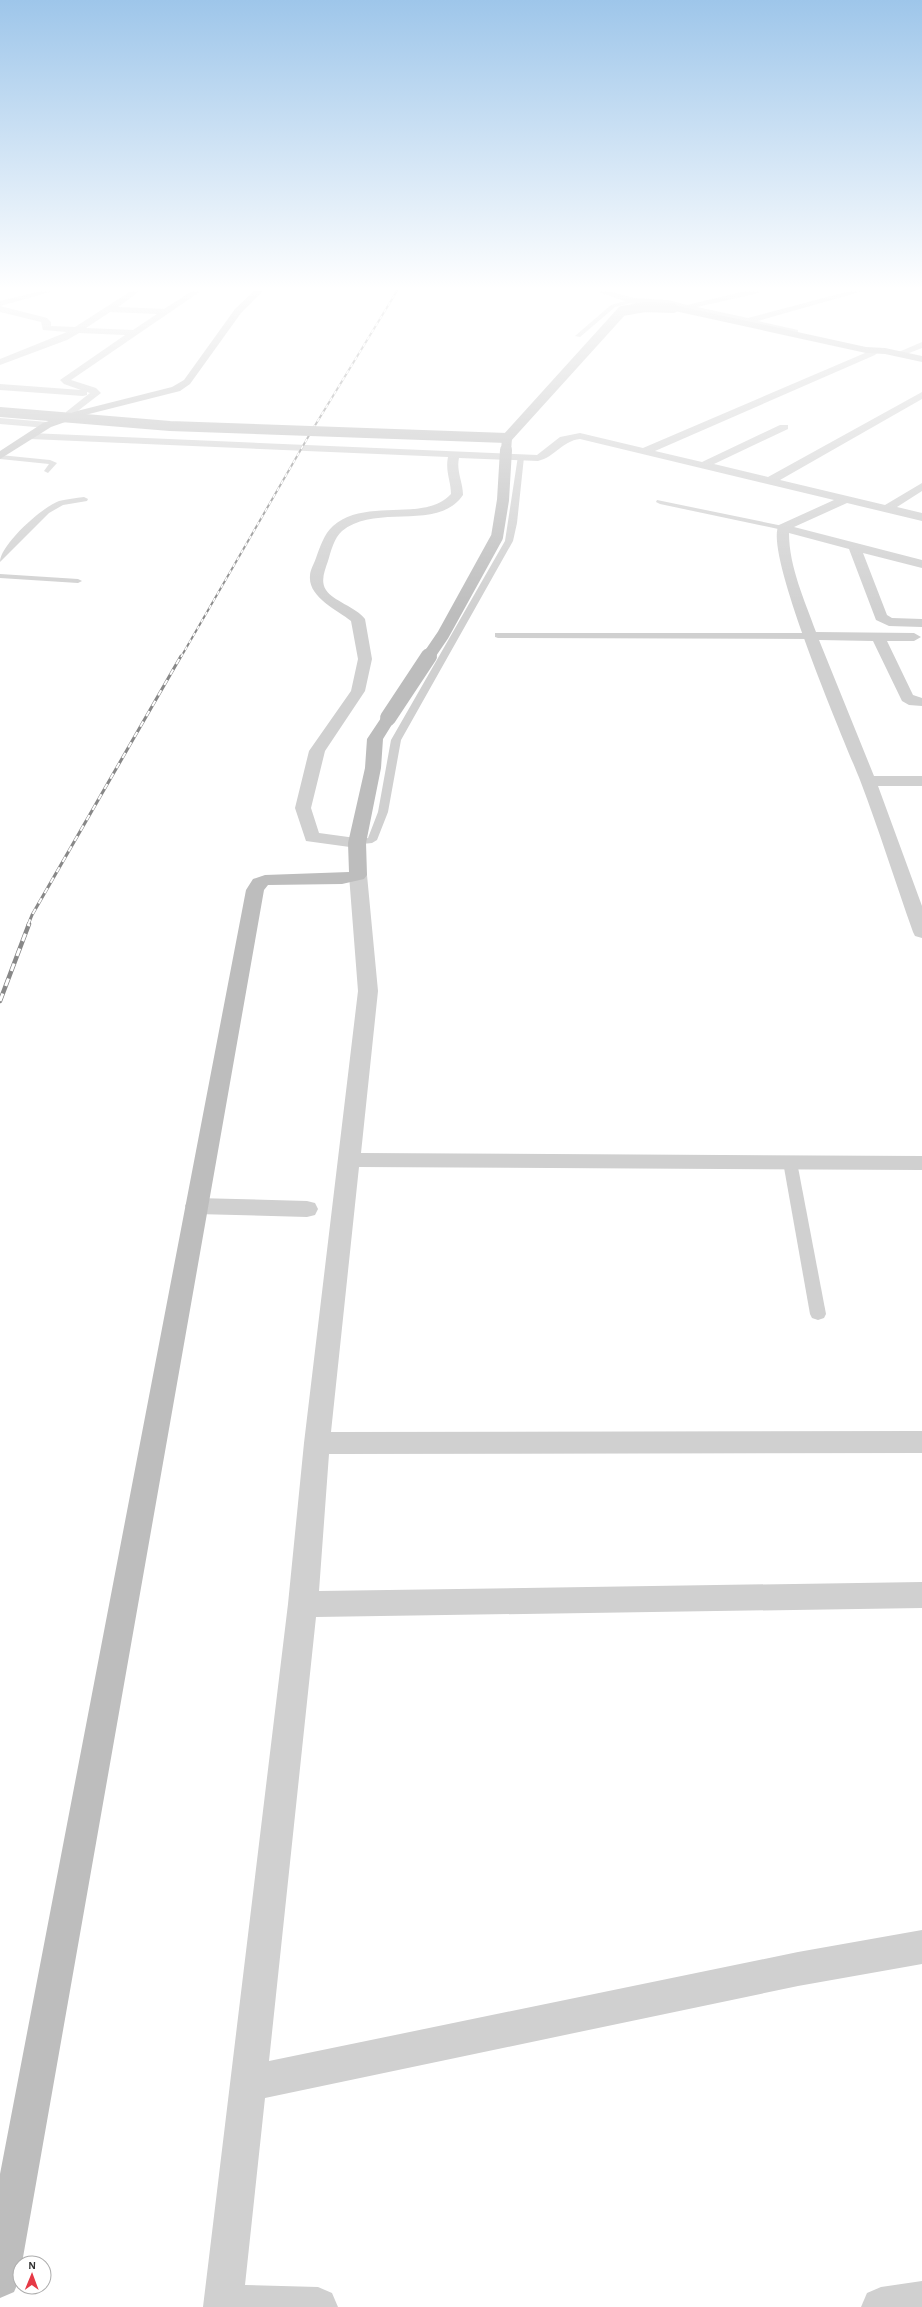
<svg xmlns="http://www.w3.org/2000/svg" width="922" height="2307" viewBox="0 0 922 2307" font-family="'Alegreya Sans',sans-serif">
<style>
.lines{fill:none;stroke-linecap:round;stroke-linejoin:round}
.lane{fill:#d0d0d0;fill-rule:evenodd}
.street{fill:#d0d0d0;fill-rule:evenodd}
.secondary{fill:#bdbdbd;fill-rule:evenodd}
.rail-far2-casing{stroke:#888;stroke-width:2}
.rail-far1-casing{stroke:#888;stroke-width:3}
.rail-casing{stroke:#888;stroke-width:4.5}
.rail-far2{stroke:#fff;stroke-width:1.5;stroke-dasharray:4;stroke-linecap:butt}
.rail-far1{stroke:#fff;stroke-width:2;stroke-dasharray:6;stroke-linecap:butt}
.rail{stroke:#fff;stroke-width:3;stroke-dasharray:8;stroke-linecap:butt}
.secondary-bridge-far2{stroke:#bdbdbd;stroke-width:10}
.secondary-bridge-far1{stroke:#bdbdbd;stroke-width:12}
.secondary-bridge{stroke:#bdbdbd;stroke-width:16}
</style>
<rect width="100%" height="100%" fill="#fff"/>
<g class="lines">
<g class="lane">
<path d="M633 299 635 302 615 307 580 337 575 336 611 305Z"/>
<path d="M0 455 50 460 57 463 48 473 44 471 49 464 0 459Z"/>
<path d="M518 456 524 457 517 523 513 541 401 740 388 812 377 840 372 843 353 845V841L368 838 378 812 391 740 505 541Z"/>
<path d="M84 497 88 499 87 501 63 505 49 513 0 562C0 545 42 507 59 501 67 499 76 498 84 497Z"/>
<path d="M657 500 783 526 787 528 783 530 660 504 656 502Z"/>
<path d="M0 574 78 579 82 581 78 583 0 578Z"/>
<path d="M495 633H811L815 636 811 639 498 638 495 637Z"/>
<path d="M790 1157 795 1159 797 1162 826 1314 824 1318 818 1320 812 1318 810 1314 783 1162 785 1159Z"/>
</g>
<g class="street">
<path d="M41 291H54L0 306 47 318 51 322V326L75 327 131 291H140L118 307 164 309 192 291H201L71 380 96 388 101 393 70 417 66 416V412L90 393 87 392V395L83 396 0 390V384L81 390 64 384 60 380 125 335 79 333 67 340 0 365V359L67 332 43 330 41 322 0 312V301ZM110 312 157 314 133 330 86 328Z"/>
<path d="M596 291H608L634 298 668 300 687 305 746 291H760L759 293 697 307 748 318 850 291H863L758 321 798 330V334L795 335 668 306 633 304Z"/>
<path d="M922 342V348L899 357 894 354Z"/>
<path d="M872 350 877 353 875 355 655 451 702 462 780 425H788V429L714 464 768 477 922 392V399L780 480 885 505 922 483V491L897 507 922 513V521L847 503 794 527 922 560V568L863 553 887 615 892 618 922 619V627L889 626 876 620 849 549 789 533C789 567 805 601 816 632L914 633 921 637 914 641H887L913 695 922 698V706L909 705 902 701 873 641 819 640 874 776H922V786H878L922 906V938L915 936 913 932C895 881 879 830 860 780 846 745 762 550 779 525L834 500 580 439C562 441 555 457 538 461L459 458C456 471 463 482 463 495 438 532 376 503 342 531 334 538 331 551 328 561 325 570 320 581 326 590 333 601 356 607 365 619L372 659 365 691 325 751 311 808 319 833 363 839 366 843 363 847 357 848 306 841 295 808 309 751 351 691 358 659 351 621C337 610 308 597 310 576 310 570 314 564 316 558 320 547 324 534 333 526 366 497 425 523 451 494 451 481 445 471 448 457L30 439 25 436 30 433 537 455 560 437 580 433 643 448Z"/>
<path d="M0 418 47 422 52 425 47 428 0 424Z"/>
<path d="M358 870 364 871 367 875 378 991 361 1153 922 1156V1170L359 1167 331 1432 922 1431V1453L329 1454 319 1591 922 1582V1608L316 1617 269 2061 798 1952 922 1930V1964L798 1986 265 2098 245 2285 318 2287 332 2293 338 2307H203L288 1604 304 1443 358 991 349 875 352 871Z"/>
<path d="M196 1198 307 1201 315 1203 318 1209 315 1215 307 1217 196 1214 188 1212 185 1206 188 1200Z"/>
<path d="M922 2281V2307H861L867 2293 881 2287Z"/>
</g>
<g class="secondary">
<path d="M254 291H263L241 313 190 384 180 391 85 415 51 427 0 459V451L43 423 77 411 172 387 184 380 235 309Z"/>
<path d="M673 305 866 347 885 348 922 356V362L885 354 866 353 670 310V306Z"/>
<path d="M388 713 393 715 396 718 383 739 381 768 366 843 367 875 364 879 342 884 268 885 264 890 22 2263H20V2278L14 2292 0 2298V2174L246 890 253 879 265 875 349 872 348 843 365 768 367 739 383 715Z"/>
</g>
<g class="rail-far2-casing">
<path id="rail-far2" d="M181 657 311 432 397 291"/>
</g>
<g class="rail-far1-casing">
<path id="rail-far1" d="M28 925 32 915 181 656"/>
</g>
<g class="rail-casing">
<path id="rail" d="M0 1001 29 924"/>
</g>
<use href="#rail-far2" class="rail-far2"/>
<use href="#rail-far1" class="rail-far1"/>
<use href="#rail" class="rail"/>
<g class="secondary-bridge-far2">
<path d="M0 412 170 426 507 438 622 311 645 307 673 308"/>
<path d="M506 451 507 438"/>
</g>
<path class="secondary-bridge-far1" d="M428 657 443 635 497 537 503 500 506 450"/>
<path class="secondary-bridge" d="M388 718 429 656"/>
</g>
<linearGradient id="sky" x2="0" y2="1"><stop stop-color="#9ec6ea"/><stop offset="0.47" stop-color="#fff"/><stop offset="1" stop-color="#fff" stop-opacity="0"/></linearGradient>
<rect width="922" height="614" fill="url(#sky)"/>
<g transform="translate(32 2275) rotate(1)"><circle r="19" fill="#ffffff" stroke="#adadad"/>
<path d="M0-3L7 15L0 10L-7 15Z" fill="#e63946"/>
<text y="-6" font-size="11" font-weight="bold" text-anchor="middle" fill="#333333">N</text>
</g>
</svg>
